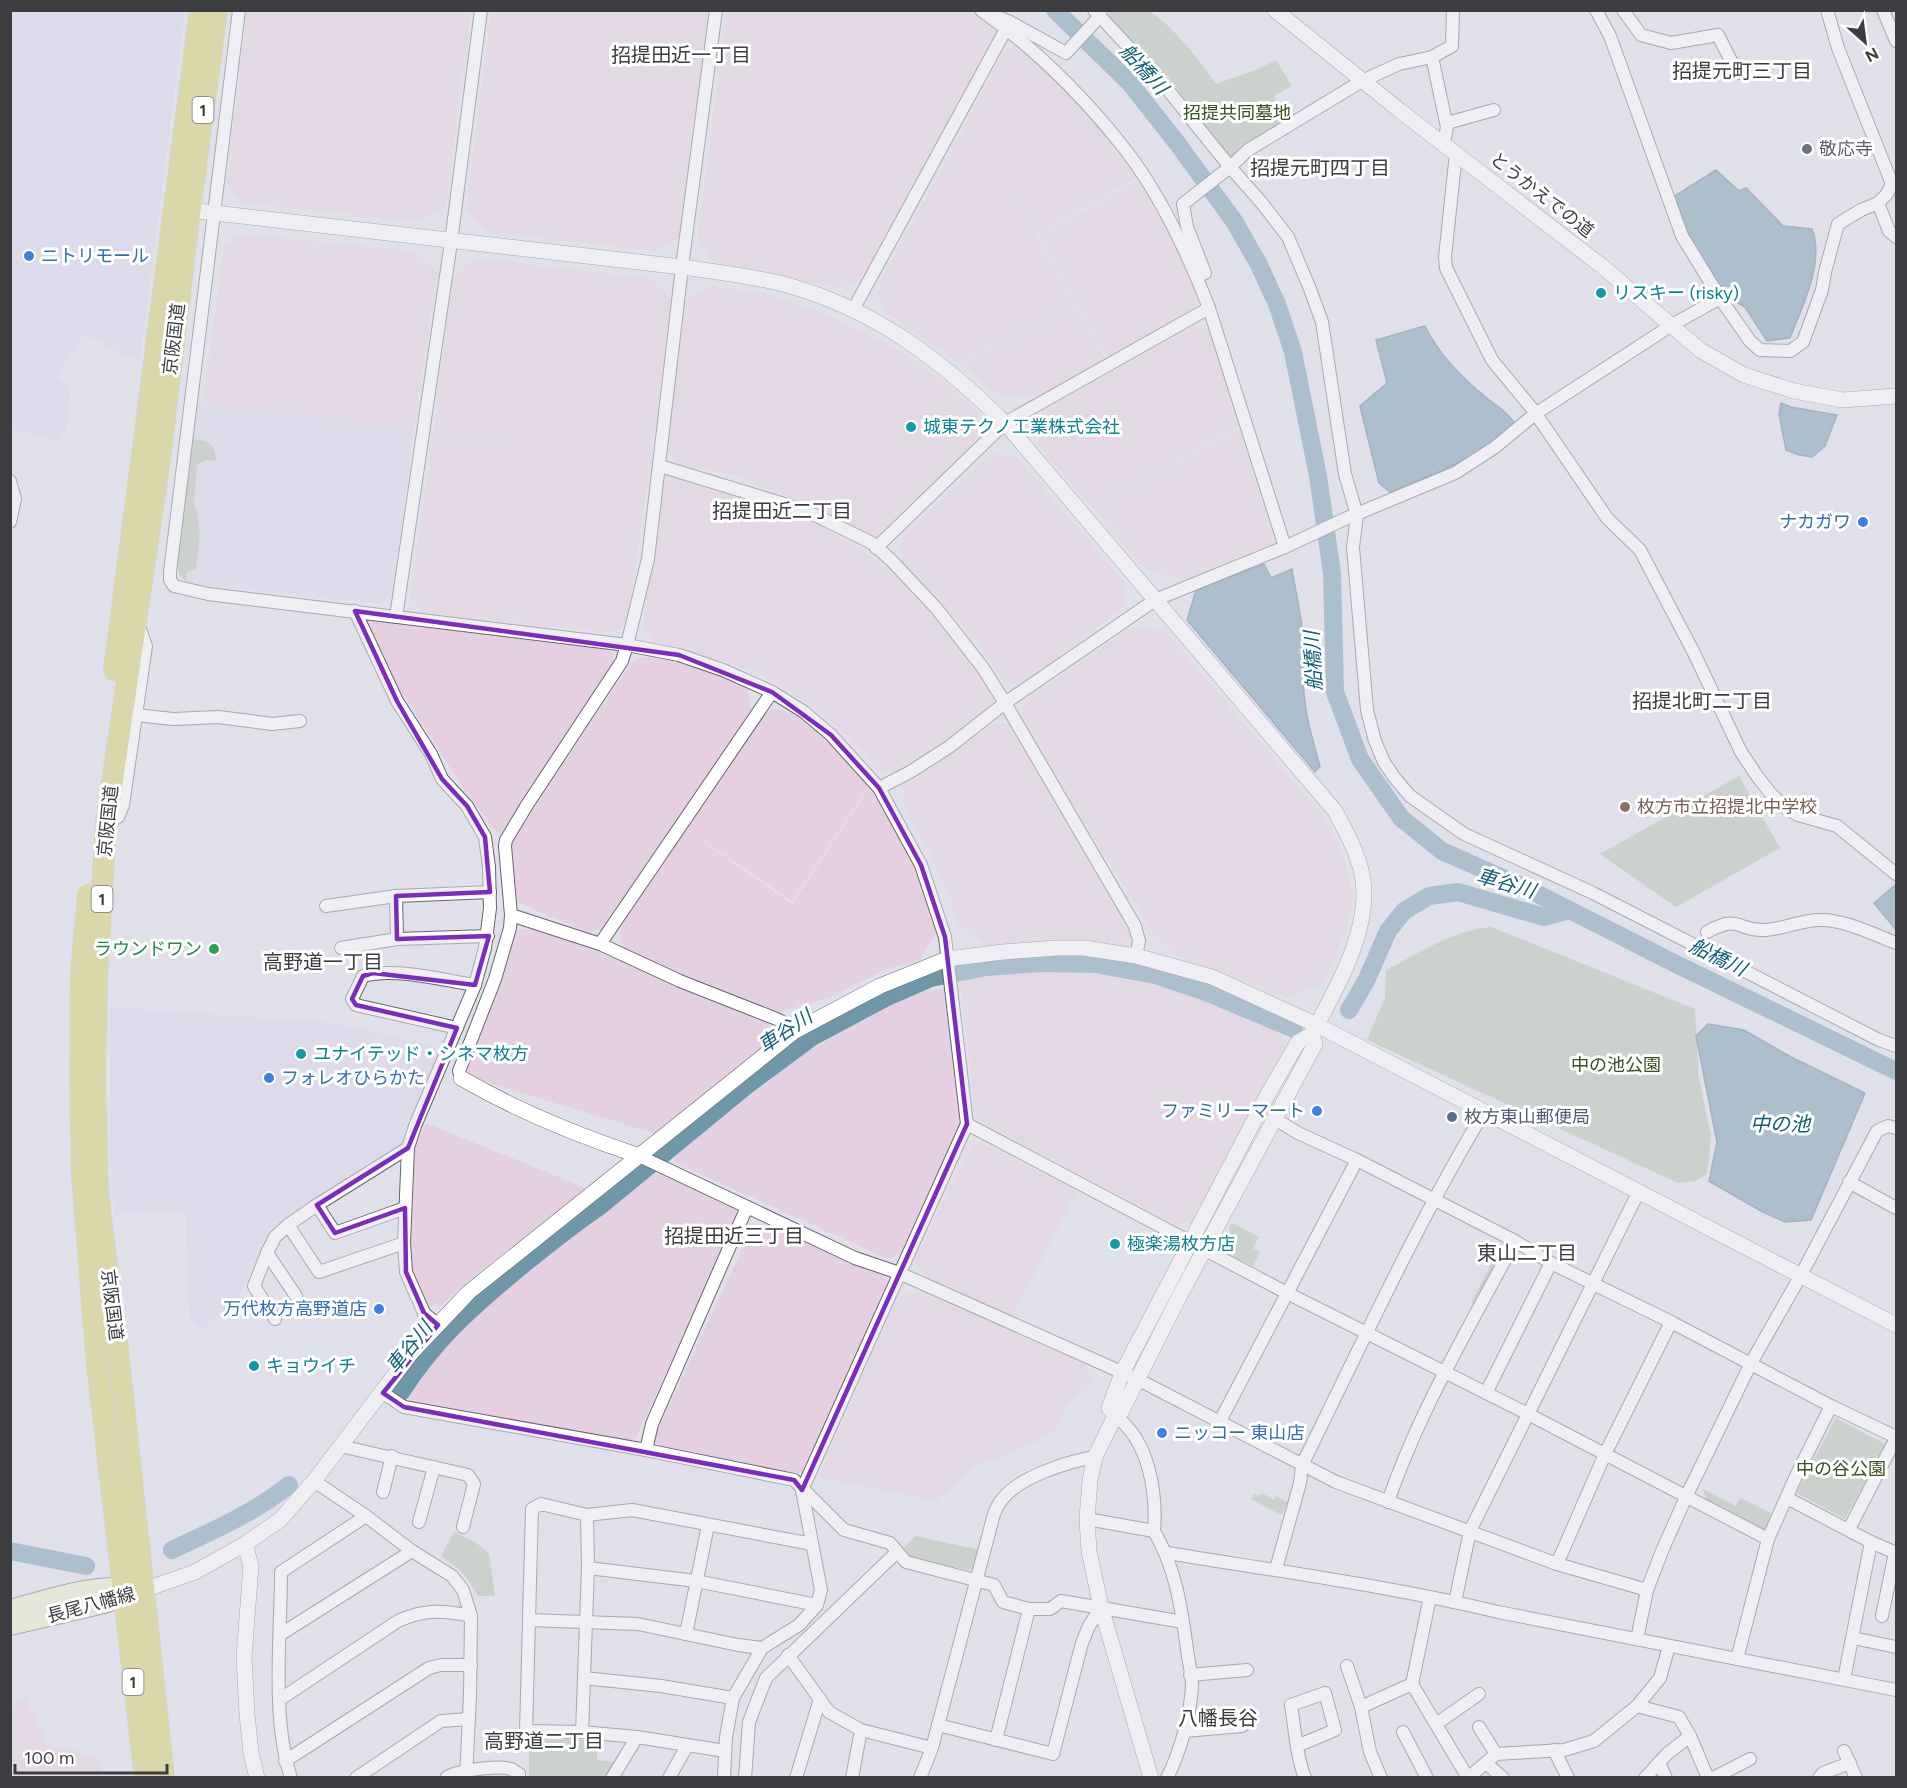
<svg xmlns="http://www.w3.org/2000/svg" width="1907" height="1788" viewBox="0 0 1907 1788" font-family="Figtree,'Noto Sans JP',sans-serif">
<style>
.commercial{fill:#d9d4e9}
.industrial{fill:#e4d0e0}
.green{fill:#b2bfa8}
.water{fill:#6e97a8;stroke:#5f7c89;stroke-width:1.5}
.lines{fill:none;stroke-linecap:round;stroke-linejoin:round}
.river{stroke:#6e97a8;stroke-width:18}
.minor-casing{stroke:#66656e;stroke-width:14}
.tertiary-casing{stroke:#66656e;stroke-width:16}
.secondary-casing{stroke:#66656e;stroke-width:20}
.trunk-casing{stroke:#c1c1c2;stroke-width:22}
.minor{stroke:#fff;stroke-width:12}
.tertiary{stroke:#fff;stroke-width:15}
.secondary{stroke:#eeedc3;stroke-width:18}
.trunk{stroke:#d2ce60;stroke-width:21}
.marked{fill:none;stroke:#7b2cbf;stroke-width:4.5;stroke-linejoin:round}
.worship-dot{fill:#6b7280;stroke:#fff;stroke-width:2}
.shop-dot{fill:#3f7fe0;stroke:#fff;stroke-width:2}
.culture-dot{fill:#0f9aa8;stroke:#fff;stroke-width:2}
.education-dot{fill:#8d6e63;stroke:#fff;stroke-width:2}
.leisure-dot{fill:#2e9e5b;stroke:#fff;stroke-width:2}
.service-dot{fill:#5c6f8a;stroke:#fff;stroke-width:2}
.labels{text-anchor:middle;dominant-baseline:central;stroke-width:6;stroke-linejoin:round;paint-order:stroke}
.shield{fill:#fff;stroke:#777679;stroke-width:1.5}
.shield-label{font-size:16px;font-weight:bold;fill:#3d3c40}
.park-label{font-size:18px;fill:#385221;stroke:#fff}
.worship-label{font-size:18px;fill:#5b616d;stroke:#fff;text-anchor:start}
.street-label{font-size:18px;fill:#3d3c40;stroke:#fff}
.shop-label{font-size:18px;fill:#366cbe;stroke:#fff;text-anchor:start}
.culture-label{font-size:18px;fill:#0d838f;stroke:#fff;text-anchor:start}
.education-label{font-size:18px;fill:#785e54;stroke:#fff;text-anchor:start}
.leisure-label{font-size:18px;fill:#27864d;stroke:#fff;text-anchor:end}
.service-label{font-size:18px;fill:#4e5e75;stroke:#fff;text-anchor:start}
.neighbourhood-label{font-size:20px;fill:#3d3c40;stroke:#fff}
.water-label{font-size:20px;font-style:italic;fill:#106079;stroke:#fff}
</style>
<rect width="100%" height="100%" fill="#e0e0ea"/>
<g class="commercial">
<path d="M11 10 185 11 140 359 130 358 85 334 57 376 71 387 66 429 58 442 50 438 11 429Z"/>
<path d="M197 403 414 429 393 593 390 598 379 604 188 583 182 579 177 570V562Z"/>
<path d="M110 1007 337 1023 442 1048 404 1145 276 1225 235 1303 202 1329 190 1318 185 1210 114 1215 110 1149Z"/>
</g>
<g class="industrial">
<path d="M247 11H471L446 207 417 222 243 203 227 184Z"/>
<path d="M491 11H710L689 153 680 237 654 251 488 232 466 210Z"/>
<path d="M727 11H970L992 26 995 37 865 280 840 288 713 261 697 238Z"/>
<path d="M1016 47 1062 85 1114 145 1138 177 1037 235 995 163 1076 305 957 362 888 313 878 296 882 278 969 118 1002 53Z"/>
<path d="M1140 179 1172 232 1201 293 1193 310 1108 360 1039 236Z"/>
<path d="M242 234 413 251 437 272 414 429 203 403 224 246Z"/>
<path d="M476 258 652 279 672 300 628 621 614 633 424 613 410 598 434 430 518 444 434 429 453 276Z"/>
<path d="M710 286 759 292 819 312 874 336 873 340 875 337 913 359 946 384 977 412 978 444 886 534 870 539 819 511 739 476 677 464 667 451 685 301Z"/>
<path d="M1076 306 1107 361 1036 399 996 393 958 363Z"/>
<path d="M1193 326 1212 331 1239 426 1092 508 1038 445 1042 411Z"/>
<path d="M1239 428 1275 543 1183 581 1142 567 1093 508Z"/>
<path d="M991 454 1016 456 1124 582 1125 606 1021 686 1003 681 974 637 902 563 901 539Z"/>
<path d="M674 478 781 506 809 519 872 557 931 608 983 672 994 695 992 709 898 774 879 771 850 738 808 703 755 671 655 641 644 627 646 597 661 485Z"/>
<path d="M366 620 605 649 613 653V664L499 836 464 789 380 659Z"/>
<path d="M1132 627 1166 632 1329 823 1343 855 1351 888V910L1344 937 1322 984 1286 998 1176 955 1153 933 1020 717 1026 700Z"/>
<path d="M642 657 683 661 745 687 750 696 751 710 602 929 589 933 517 902 512 847 514 838 632 662Z"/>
<path d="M777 708 788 712 804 722 845 758 868 787 792 901 687 830 764 713Z"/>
<path d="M994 723 1010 724 1129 927 1132 935 1126 943 985 945 958 924 949 894 927 847 906 809 902 788Z"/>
<path d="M869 788 907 844 940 928 920 960 886 969 832 997 802 1006 779 988 801 1006 777 1012 627 951 623 946 619 934 622 925 686 830 792 904Z"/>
<path d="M534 927 767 1020 773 1042 654 1133 469 1077 467 1064 517 931Z"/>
<path d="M1033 971 1090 973 1151 984 1211 1002 1280 1033 1287 1051 1195 1222 1175 1224 985 1124 976 1116 960 983 965 975Z"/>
<path d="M945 988 962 1125 906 1248 899 1255 892 1258 883 1257 674 1162 676 1154 798 1058 858 1021 915 993Z"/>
<path d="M426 1123 586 1188 464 1284 439 1308 436 1304 429 1308 410 1270 408 1206 411 1159Z"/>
<path d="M980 1143 1078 1189 1012 1317 925 1277 915 1259 971 1145Z"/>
<path d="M660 1173 734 1205 740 1215 634 1442 412 1403 404 1395 458 1327 648 1174Z"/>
<path d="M770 1222 884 1272 889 1284 803 1474 657 1446 654 1438 753 1226Z"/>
<path d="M920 1291 1083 1362 1092 1384 1065 1406 1061 1422 1049 1436 973 1468 936 1501 818 1477 898 1297Z"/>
<path d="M25 1696 44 1736 41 1743 76 1750 99 1761 100 1777H11V1706Z"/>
</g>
<g class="green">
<path d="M1110 11C1120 11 1138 7 1148 11 1169 21 1203 64 1216 84L1258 69 1276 60 1292 86 1274 96 1289 122 1231 161 1169 78 1106 17Z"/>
<path d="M193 439C208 441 215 443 216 461L205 460 197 465 194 503 197 513 200 534 196 569 187 572 186 582 179 574 177 562Z"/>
<path d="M1739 776 1780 848 1676 907 1600 854Z"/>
<path d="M1491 927 1695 1009 1699 1078 1711 1136 1707 1174 1695 1181 1678 1183 1367 1040 1385 998 1386 970C1420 953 1452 930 1491 927Z"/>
<path d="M1232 1223 1259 1237 1253 1248 1260 1252 1253 1266 1234 1257 1229 1227Z"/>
<path d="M1503 1241 1506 1248 1478 1306 1471 1303Z"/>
<path d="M1836 1418 1885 1444 1845 1519 1796 1493Z"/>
<path d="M1703 1489 1736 1506 1740 1498 1775 1515 1767 1531 1706 1500Z"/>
<path d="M1254 1493 1259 1496 1262 1493 1274 1500 1276 1496 1288 1503 1281 1515 1251 1499Z"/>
<path d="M454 1532 475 1542 489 1553 495 1596H478C467 1576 460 1568 441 1556Z"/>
<path d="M915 1536 980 1550 975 1571 910 1559 902 1550Z"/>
<path d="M529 1739 597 1740V1760L616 1762 607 1777 529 1778Z"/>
</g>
<g class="water">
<path d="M1716 170 1739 191 1746 188 1783 226 1812 229C1825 262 1802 307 1790 338L1767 341 1745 307 1726 297 1677 222 1673 197Z"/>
<path d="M1425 326C1439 354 1458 374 1482 394 1494 405 1508 411 1516 426 1503 430 1496 440 1485 447 1456 466 1422 479 1390 492L1379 483 1360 406 1387 383 1376 340Z"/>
<path d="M1781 403 1791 407 1837 415 1825 446 1812 457 1799 455 1786 450 1779 414Z"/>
<path d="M1264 564 1271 578 1292 569 1307 653C1297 688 1310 732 1320 766L1315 772 1187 620 1196 590Z"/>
<path d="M1894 886 1896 889V930L1874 903Z"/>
<path d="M1708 1024 1744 1030 1791 1057 1865 1093 1811 1220 1785 1222 1761 1211 1709 1181 1717 1142 1696 1036Z"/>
</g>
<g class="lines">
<g class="river">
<path d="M1055 10 1129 82 1177 143 1234 221 1258 263 1277 304 1293 352 1318 476 1332 573 1335 692 1360 759 1401 818 1442 851 1532 891 1676 964 1896 1071"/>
<path d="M1349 1010 1366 981 1388 931 1404 911 1429 896 1458 892 1544 917 1569 910"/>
<path d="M401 1392C436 1338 472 1307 520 1267 546 1246 572 1225 600 1206L746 1086 812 1037 887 997 931 978 986 967 1040 963 1095 964 1155 975 1206 992 1294 1029"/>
<path d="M172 1550C212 1531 254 1513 289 1485"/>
<path d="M10 1551 86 1566"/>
</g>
<g class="minor-casing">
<g id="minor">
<path d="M239 10 170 572V580L174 586 208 594 627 645 679 655 723 670 772 692 804 712 831 735 879 788 921 865 945 937 967 1124 802 1490 821 1590 817 1605 799 1625 762 1648 733 1698 726 1737 724 1778"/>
<path d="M981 10C1033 47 1080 93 1120 143 1157 188 1188 254 1209 308L1285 547"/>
<path d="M1094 10 1164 85 1230 167 1261 202 1288 237 1310 289 1322 322 1345 474 1357 515 1353 547 1367 710 1375 741 1384 762 1394 777 1410 796 1464 834 1593 893 1879 1040 1896 1046"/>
<path d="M1596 10 1610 36 1682 236 1720 298 1750 341 1760 350 1790 351 1803 342 1822 290 1825 272 1838 224 1861 210 1878 203 1887 194 1892 184 1896 182"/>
<path d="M1623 10 1641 35 1671 43 1718 35 1732 63 1739 73H1743"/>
<path d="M1827 10 1838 48 1892 184"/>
<path d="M1883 10 1896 41"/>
<path d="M996 16 1010 22 1066 53 1099 17 1101 10"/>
<path d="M1432 57 1447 127 1444 144"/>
<path d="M1447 123 1494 110"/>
<path d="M1456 153 1445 257 1446 268 1492 360 1534 411 1607 518 1640 550 1694 653 1741 752 1757 776 1771 794 1786 808 1798 815 1837 826 1896 874"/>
<path d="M1878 203 1889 231 1896 237"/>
<path d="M1197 277 1205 273 1187 227 1183 204 1230 167 1248 150 1362 81 1399 64 1432 57 1452 46 1453 10"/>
<path d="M853 310 1006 29"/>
<path d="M660 466 781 503 817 516 872 543 891 560 937 609 983 668 1005 703 1135 926 1139 941 1136 956"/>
<path d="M10 481 15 499 10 522"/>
<path d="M876 548 1005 423 1209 308"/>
<path d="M355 611 397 701 431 754 442 779 467 806 485 837 489 867 490 908 485 948 475 985 415 1126 408 1148 404 1243 406 1272 424 1313 438 1325"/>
<path d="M396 617 451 242 481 10"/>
<path d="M136 715 173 719 219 717 272 724 300 721"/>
<path d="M879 788 910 772 949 747 1005 703 1155 600 1285 547 1347 518 1455 473 1494 448 1535 414 1672 325 1720 298"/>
<path d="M106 823 118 817 123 805 146 646 138 624"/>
<path d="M396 896 490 892"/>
<path d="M326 906 396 896 397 939"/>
<path d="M511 915 600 944 680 981 779 1020 795 1031"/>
<path d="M1707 932C1741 913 1737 932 1765 930 1784 929 1801 920 1820 920 1843 919 1875 935 1896 943"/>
<path d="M600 944 772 692"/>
<path d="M341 948 397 939 488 936"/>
<path d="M457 1028 356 1005 352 999 363 976C395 967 442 980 475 985"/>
<path d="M461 1078 459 1071 495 979 510 928 511 915 505 846 506 840 527 805 622 661 627 645 648 559 682 267 716 10"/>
<path d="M1275 1119 1298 1133 1357 1160 1515 1241 1551 1263 1671 1322 1831 1406 1896 1437"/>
<path d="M967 1124 1287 1293 1528 1414 1768 1539 1796 1476 1831 1406"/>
<path d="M637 1155 855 1258 899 1273 1137 1379 1336 1482 1557 1564 1647 1590"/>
<path d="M1849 1182 1896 1208"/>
<path d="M317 1205 408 1148"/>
<path d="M288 1225 317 1205 335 1233 405 1208"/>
<path d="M267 1253 275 1237 288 1225 319 1272 404 1243"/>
<path d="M275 1319 254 1286 267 1253 296 1296"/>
<path d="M383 1393 404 1407 646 1450 794 1480 844 1530 890 1543 906 1562 994 1585 1003 1602 1029 1609H1050L1061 1601 1183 1622"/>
<path d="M1486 1393 1551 1263"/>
<path d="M1115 1416C1149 1440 1157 1492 1154 1531"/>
<path d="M1219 1423 1357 1160"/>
<path d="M340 1446 468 1475 474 1484 463 1527"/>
<path d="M646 1450 652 1424 747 1207"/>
<path d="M314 1481 366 1516 412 1551 452 1576 463 1590 471 1616 470 1696 466 1778"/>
<path d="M383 1492 392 1456"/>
<path d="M1787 1498 1871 1542 1896 1553"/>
<path d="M1388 1502C1419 1411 1470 1326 1515 1241"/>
<path d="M587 1515 632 1510 812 1544"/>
<path d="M1087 1519 1154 1531C1176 1569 1181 1606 1187 1649 1188 1660 1192 1673 1192 1685 1191 1713 1180 1753 1167 1778"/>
<path d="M419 1522 434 1467"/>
<path d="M1849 1529 1896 1438"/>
<path d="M1167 1553C1278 1571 1389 1586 1498 1612L1896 1690"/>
<path d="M1557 1564 1605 1454 1671 1322"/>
<path d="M1276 1569 1300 1483 1302 1465C1361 1346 1416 1225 1484 1112"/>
<path d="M1455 1602 1470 1531 1639 1191"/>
<path d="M1882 1616 1895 1553"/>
<path d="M529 1620 638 1624 738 1645 762 1648"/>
<path d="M281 1634 412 1551"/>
<path d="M686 1634 708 1525"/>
<path d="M1853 1638 1896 1647"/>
<path d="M1637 1639 1647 1590 1662 1551 1686 1497 1751 1363 1801 1275 1877 1131 1888 1126 1896 1128"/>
<path d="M1669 1646 1660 1678 1637 1706 1679 1717 1690 1736 1708 1778"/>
<path d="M788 1655 829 1712 861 1730 932 1748 920 1778"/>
<path d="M1737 1659 1768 1539"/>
<path d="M1347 1666 1361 1707 1370 1752 1381 1778"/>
<path d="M1190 1675 1247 1670"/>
<path d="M584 1678 661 1686 733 1698"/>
<path d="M1844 1679 1871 1542"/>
<path d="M1412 1684 1468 1778"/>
<path d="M279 1700 398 1621C425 1609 442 1610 471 1616"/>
<path d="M1361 1707 1412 1684 1430 1597"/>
<path d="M1436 1724 1479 1694"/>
<path d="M938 1725 1053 1754 1082 1643 1089 1626 1101 1607"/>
<path d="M1185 1731 1242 1726"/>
<path d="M582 1732 588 1568"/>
<path d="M1403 1732 1427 1778"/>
<path d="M996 1740 1029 1609"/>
<path d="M1297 1746 1335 1730 1325 1693 1291 1705C1295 1729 1296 1755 1305 1778"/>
<path d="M932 1748 994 1514C996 1509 998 1504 1001 1501 1016 1478 1069 1461 1095 1457"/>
<path d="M1554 1750 1568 1778"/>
<path d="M725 1751 637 1737 582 1732 526 1731 532 1509 541 1504 587 1515 588 1568 696 1581 817 1605"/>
<path d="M1844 1751 1856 1778"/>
<path d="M1496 1754 1564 1750 1594 1741 1637 1706"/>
<path d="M285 1761 429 1668 441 1665H471"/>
<path d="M1486 1763 1503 1778"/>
<path d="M1659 1763 1666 1778"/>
<path d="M291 1778C271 1716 281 1636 281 1572L366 1516"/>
<path d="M356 1778 441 1721 469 1719"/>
<path d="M446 1778C457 1770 499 1765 511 1769 514 1770 516 1773 519 1774V1778"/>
<path d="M612 1778 637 1737"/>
<path d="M669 1778 687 1746"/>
<path d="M745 1778 749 1722 766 1678 897 1552"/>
<path d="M796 1778 820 1699"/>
<path d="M852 1778 861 1730"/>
<path d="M1468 1778 1496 1754 1479 1727"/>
<path d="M1645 1778 1668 1753 1690 1736"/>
<path d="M1713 1778 1750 1759"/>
<path d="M1819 1778 1823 1773 1850 1763"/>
</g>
</g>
<g class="tertiary-casing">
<g id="tertiary">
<path d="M1275 10 1399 110 1603 267 1700 350 1744 375 1794 391 1843 400 1896 396"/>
<path d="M180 209 682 267C717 272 753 276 787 285 876 310 940 359 1005 423L1335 811C1346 832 1357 851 1362 874 1373 927 1336 989 1312 1034L1298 1042 1268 1094 1122 1373 1109 1408 1115 1416"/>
<path d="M461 1078C516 1110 577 1135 637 1155"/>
<path d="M245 1544 251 1566 244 1657 247 1714 251 1753 257 1778"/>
<path d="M144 1590 195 1572 245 1544 280 1520 314 1481 412 1352 469 1292 795 1031 880 986 947 959 1003 952 1057 948H1084L1136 956 1212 977 1317 1025 1896 1325"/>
<path d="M1151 1778 1101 1607 1089 1551 1087 1519 1090 1480 1095 1457 1115 1416 1121 1412 1180 1295 1315 1044 1312 1034"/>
</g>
</g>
<g class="secondary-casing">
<g id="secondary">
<path d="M10 1609C49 1599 97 1581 136 1589"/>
<path d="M10 1626 104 1604 136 1594"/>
</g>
</g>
<g class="trunk-casing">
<g id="trunk">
<path d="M114 670 200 10"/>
<path d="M88 895 81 975 80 1077 82 1174 97 1364 145 1778"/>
<path d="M164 1778 118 1351 98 1195 95 1078 97 978 106 823 160 459 190 210 217 10"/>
</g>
</g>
<use href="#minor" class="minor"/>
<use href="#tertiary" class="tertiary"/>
<use href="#secondary" class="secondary"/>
<use href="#trunk" class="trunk"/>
</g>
<path d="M0 0H1907V1788H0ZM355 611 679 655 772 692 831 735 879 788 921 865 945 937 967 1124 802 1490 794 1480 404 1407 383 1393 438 1325 424 1313 406 1272 405 1208 335 1233 317 1205 408 1148 457 1028 356 1005 352 999 363 976 373 973 475 985 489 936 397 939 396 896 490 892 485 837 467 806 442 779 397 701Z" fill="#e0e0ea" fill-opacity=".55" fill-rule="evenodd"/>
<path class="marked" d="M355 611 679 655 772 692 831 735 879 788 921 865 945 937 967 1124 802 1490 794 1480 404 1407 383 1393 438 1325 424 1313 406 1272 405 1208 335 1233 317 1205 408 1148 457 1028 356 1005 352 999 363 976 373 973 475 985 489 936 397 939 396 896 490 892 485 837 467 806 442 779 397 701Z"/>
<circle class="worship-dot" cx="1807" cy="149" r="6"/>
<g class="shop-dot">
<circle cx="29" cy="256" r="6"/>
<circle cx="1863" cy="522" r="6"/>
<circle cx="269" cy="1078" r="6"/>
<circle cx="1317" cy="1111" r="6"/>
<circle cx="379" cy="1309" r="6"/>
<circle cx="1162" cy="1433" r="6"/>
</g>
<g class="culture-dot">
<circle cx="1601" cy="293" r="6"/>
<circle cx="911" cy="427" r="6"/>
<circle cx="301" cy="1054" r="6"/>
<circle cx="1115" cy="1244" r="6"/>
<circle cx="254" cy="1366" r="6"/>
</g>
<circle class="education-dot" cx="1625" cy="807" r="6"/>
<circle class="leisure-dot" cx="214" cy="949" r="6"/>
<circle class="service-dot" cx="1452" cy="1117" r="6"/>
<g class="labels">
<g class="shield">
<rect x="192.5" y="97" width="21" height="26" rx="4.5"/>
<rect x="91.5" y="886" width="21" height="26" rx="4.5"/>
<rect x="122.5" y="1669" width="21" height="26" rx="4.5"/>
</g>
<g class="shield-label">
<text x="203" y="110">1</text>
<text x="102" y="899">1</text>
<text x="133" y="1682">1</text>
</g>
<g class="park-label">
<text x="1237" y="113">招提共同墓地</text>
<text x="1616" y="1065">中の池公園</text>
<text x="1841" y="1469">中の谷公園</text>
</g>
<g class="worship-label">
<text x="1819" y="149">敬応寺</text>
</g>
<g class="street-label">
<text transform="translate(1542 195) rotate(38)">とうかえでの道</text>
<text transform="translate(174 339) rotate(-83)">京阪国道</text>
<text transform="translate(108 821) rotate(-84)">京阪国道</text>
<text transform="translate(112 1305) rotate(83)">京阪国道</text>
<text transform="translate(91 1605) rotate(-15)">長尾八幡線</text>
</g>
<g class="shop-label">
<text x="41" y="256">ニトリモール</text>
<text x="1851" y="522" text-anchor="end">ナカガワ</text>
<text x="281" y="1078">フォレオひらかた</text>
<text x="1305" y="1111" text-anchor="end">ファミリーマート</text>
<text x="367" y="1309" text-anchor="end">万代枚方高野道店</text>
<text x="1174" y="1433">ニッコー 東山店</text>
</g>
<g class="culture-label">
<text x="1613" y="293">リスキー (risky)</text>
<text x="923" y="427">城東テクノ工業株式会社</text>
<text x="313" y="1054">ユナイテッド・シネマ枚方</text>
<text x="1127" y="1244">極楽湯枚方店</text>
<text x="266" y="1366">キョウイチ</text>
</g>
<g class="education-label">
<text x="1637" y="807">枚方市立招提北中学校</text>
</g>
<g class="leisure-label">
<text x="202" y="949">ラウンドワン</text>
</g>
<g class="service-label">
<text x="1464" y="1117">枚方東山郵便局</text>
</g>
<g class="neighbourhood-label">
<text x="681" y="55">招提田近一丁目</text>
<text x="1742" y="71">招提元町三丁目</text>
<text x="1320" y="168">招提元町四丁目</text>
<text x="782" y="511">招提田近二丁目</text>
<text x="1702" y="701">招提北町二丁目</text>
<text x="323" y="962">高野道一丁目</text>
<text x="734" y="1236">招提田近三丁目</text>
<text x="1527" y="1253">東山二丁目</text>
<text x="1218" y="1718">八幡長谷</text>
<text x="544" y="1741">高野道二丁目</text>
</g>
<g class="water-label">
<text transform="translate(1144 69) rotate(48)">船橋川</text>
<text transform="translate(1313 661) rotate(-93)">船橋川</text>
<text transform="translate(1506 883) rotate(16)">車谷川</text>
<text transform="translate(1718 957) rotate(26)">船橋川</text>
<text transform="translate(785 1031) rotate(-34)">車谷川</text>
<text x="1780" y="1124">中の池</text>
<text transform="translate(409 1347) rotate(-51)">車谷川</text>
</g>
</g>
<rect width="1907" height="1788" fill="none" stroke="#3d3c40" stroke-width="24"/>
<g transform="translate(1865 42) rotate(152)" stroke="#ffffff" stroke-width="4.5" paint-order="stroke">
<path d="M0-4.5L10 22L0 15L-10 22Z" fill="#3d3c40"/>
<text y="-9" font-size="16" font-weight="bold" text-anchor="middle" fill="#3d3c40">N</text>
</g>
<path d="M15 1764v9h152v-9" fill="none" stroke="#3d3c40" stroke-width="3"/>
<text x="24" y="1764" font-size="18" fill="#3d3c40" stroke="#ffffff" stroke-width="4.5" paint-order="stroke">100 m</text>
</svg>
